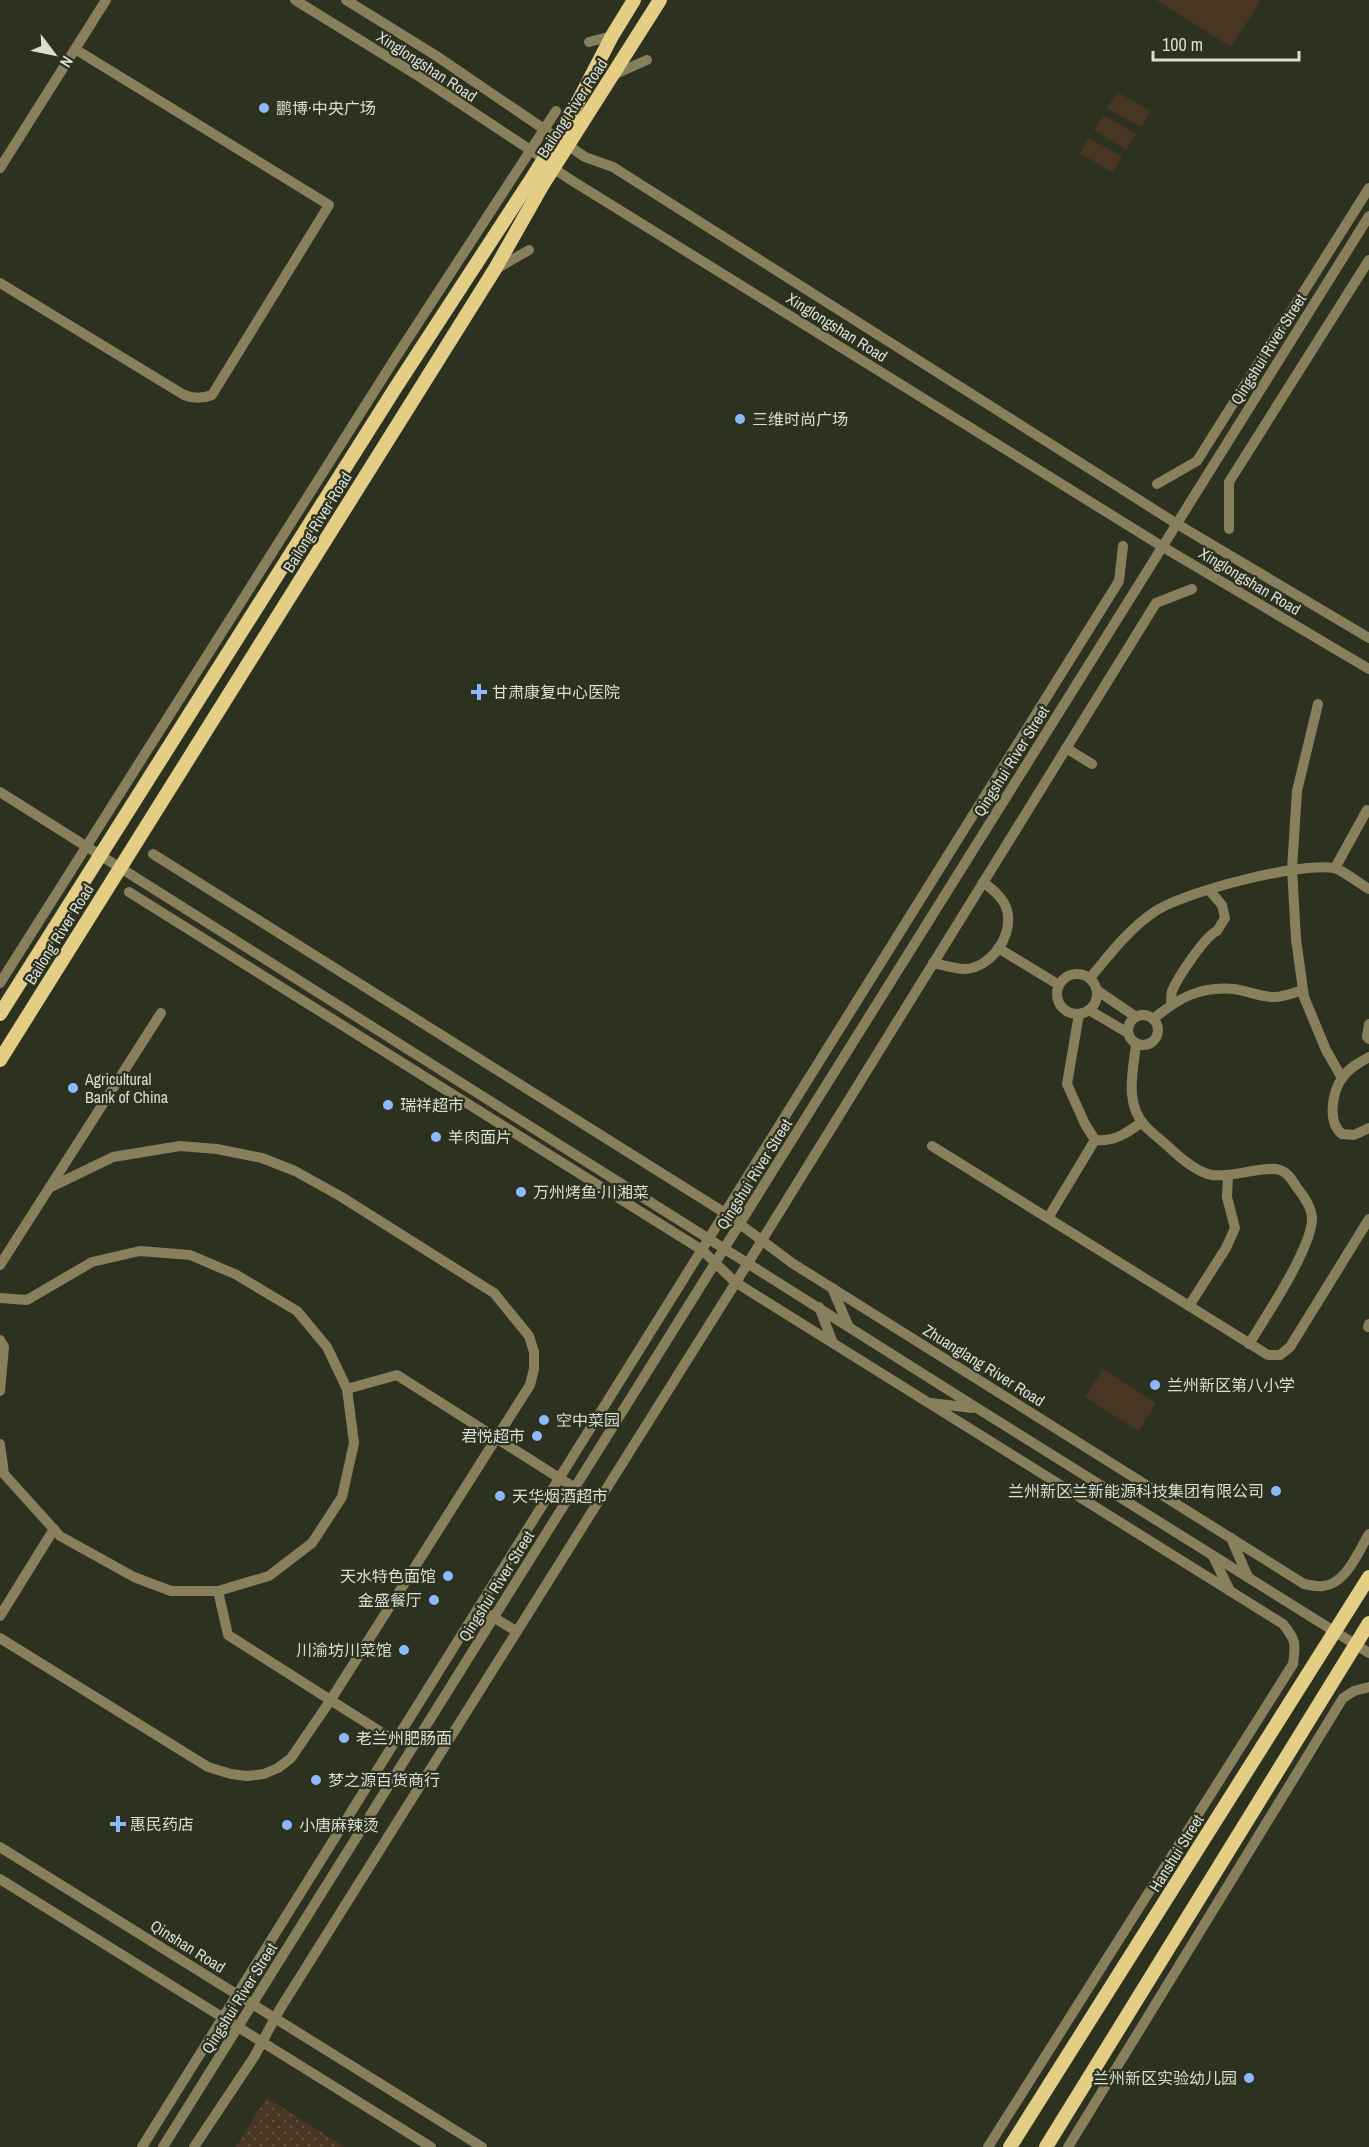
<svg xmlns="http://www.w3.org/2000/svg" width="1369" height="2147" viewBox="0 0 1369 2147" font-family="'Archivo Narrow','Noto Sans SC',sans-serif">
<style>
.grass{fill:url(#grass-dots)}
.garden{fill:#493622}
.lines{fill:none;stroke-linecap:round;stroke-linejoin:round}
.minor{stroke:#887f5c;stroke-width:10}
.major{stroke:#e4ce85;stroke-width:14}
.poi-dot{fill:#8bb9fc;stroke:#2c3120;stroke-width:2}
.labels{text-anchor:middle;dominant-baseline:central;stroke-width:4.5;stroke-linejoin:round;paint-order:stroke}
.street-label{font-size:16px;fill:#daded3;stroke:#2c3120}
.poi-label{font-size:16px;fill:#daded3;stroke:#2c3120;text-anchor:start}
</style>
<defs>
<pattern id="grass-dots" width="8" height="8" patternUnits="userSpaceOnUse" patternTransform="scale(1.5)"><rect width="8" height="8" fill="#493622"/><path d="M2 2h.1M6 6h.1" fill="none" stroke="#635341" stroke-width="1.8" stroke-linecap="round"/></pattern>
</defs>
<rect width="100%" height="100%" fill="#2c3120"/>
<path class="grass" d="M266 2098H267L345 2147H236Z"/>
<g class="garden">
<path d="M1156 0H1261L1231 47Z"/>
<path d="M1117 92 1150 111 1141 127 1107 108Z"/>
<path d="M1103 115 1136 134 1126 150 1094 130Z"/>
<path d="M1089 138 1122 157 1113 173 1080 153Z"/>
<path d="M1103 1369 1156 1403 1139 1431 1085 1397Z"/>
</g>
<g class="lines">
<g class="minor">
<path d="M295 0 420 77 544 159 553 168 571 180 1163 547 1369 669"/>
<path d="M346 0 435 55 585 157 613 167 1177 524 1369 638"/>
<path d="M589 42 612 36"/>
<path d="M613 75 647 60"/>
<path d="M0 168 106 0"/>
<path d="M496 269 529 250"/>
<path d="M0 283 184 395C194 399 202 399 212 395L329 205 75 49"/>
<path d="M1157 484 1197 461 1369 188"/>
<path d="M1229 529V482L1369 260"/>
<path d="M1318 704 1297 791 1292 869 1296 939 1304 997 1326 1050 1342 1078"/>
<path d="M1066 748 1092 764"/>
<path d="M0 792 977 1408 1369 1653"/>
<path d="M153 854 725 1213 792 1263 1304 1584C1310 1585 1317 1587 1323 1586 1346 1584 1358 1552 1369 1534"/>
<path d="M1335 868 1367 810"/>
<path d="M129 892 702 1250 735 1282 1283 1624C1296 1640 1296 1644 1293 1664L988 2147"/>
<path d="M998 948 1059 985"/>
<path d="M933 963C943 965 955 969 965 969 991 968 1014 935 1007 910 1003 897 993 890 983 882"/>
<circle cx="1077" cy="994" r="20"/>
<path d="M1090 978C1110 954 1128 930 1154 912 1183 892 1299 862 1334 868 1343 870 1360 884 1369 889"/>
<path d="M0 983 396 357 556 111"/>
<path d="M1098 991 1136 1017"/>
<path d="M1171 1005C1171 1000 1171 995 1172 991 1178 977 1205 936 1217 931L1225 918 1222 905 1209 890"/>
<path d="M1089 1010 1128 1033"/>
<path d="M1079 1014 1067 1084 1085 1124 1095 1140"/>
<circle cx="1143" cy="1030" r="15"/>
<path d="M1153 1019C1179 998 1199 986 1234 989 1247 991 1259 996 1271 997 1281 998 1294 993 1303 990"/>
<path d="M1369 1024 1367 1037 1369 1039"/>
<path d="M1136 1044C1133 1072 1124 1104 1146 1127 1154 1135 1165 1143 1173 1151 1183 1160 1199 1173 1212 1175 1231 1178 1265 1165 1280 1170 1289 1173 1293 1182 1298 1189 1304 1196 1312 1209 1312 1218 1313 1246 1265 1318 1249 1344"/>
<path d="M1369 1057C1360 1062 1349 1068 1343 1077 1332 1091 1327 1122 1342 1134L1354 1135 1369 1128"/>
<path d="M1095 1140C1115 1142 1127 1133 1142 1122"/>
<path d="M932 1146 1268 1355H1280L1290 1347 1369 1219"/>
<path d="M1048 1218 1095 1140"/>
<path d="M0 1265 161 1013"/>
<path d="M832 1288 848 1325"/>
<path d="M0 1298 27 1300 92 1262 140 1251 190 1255 235 1274 297 1311 327 1347 347 1389 354 1443 342 1497 312 1543 269 1576 218 1591H171L134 1577 60 1536 4 1474 0 1444"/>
<path d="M1189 1306 1226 1248 1235 1228 1227 1197 1228 1176"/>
<path d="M819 1307 833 1343"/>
<path d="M1368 1327 1369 1324"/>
<path d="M0 1340 4 1347 0 1391"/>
<path d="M347 1389 397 1375 575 1488"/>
<path d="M931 1403 972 1408"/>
<path d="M1231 1538 1248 1577"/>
<path d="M1213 1556 1230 1591"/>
<path d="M218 1591 228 1635 395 1741"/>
<path d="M478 1608 516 1631"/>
<path d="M0 1616 54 1529"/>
<path d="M0 1638 208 1767 231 1774 247 1776 264 1774 278 1768 291 1758 330 1701 530 1385 534 1369V1352L529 1336 494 1293 340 1196 295 1171 262 1158 217 1149 180 1146 113 1157 49 1188"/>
<path d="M0 1847 482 2147"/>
<path d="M0 1879 431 2147"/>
<path d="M142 2147 1119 581 1123 546"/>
<path d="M163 2147 1369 216"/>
<path d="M194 2147 254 2057 280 2009 748 1263 1156 603 1192 589"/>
<path d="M1068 2147 1343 1698 1354 1691 1369 1687"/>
</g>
<g class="major">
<path d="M0 1014 396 387 532 178 569 119 612 36 634 0"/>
<path d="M0 1060 495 269 542 186 660 0"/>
<path d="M1010 2147 1369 1577"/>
<path d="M1046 2147 1369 1623"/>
</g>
</g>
<g class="poi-dot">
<circle cx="264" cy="108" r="6"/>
<circle cx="740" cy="419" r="6"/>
<path d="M476 683h6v6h6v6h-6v6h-6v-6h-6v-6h6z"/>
<circle cx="73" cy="1088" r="6"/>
<circle cx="388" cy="1105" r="6"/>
<circle cx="436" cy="1137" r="6"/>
<circle cx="521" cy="1192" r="6"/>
<circle cx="1155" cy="1385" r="6"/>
<circle cx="544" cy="1420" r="6"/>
<circle cx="537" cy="1436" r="6"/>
<circle cx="1276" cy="1491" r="6"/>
<circle cx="500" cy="1496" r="6"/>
<circle cx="448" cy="1576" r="6"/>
<circle cx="434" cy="1600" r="6"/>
<circle cx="404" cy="1650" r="6"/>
<circle cx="344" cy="1738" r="6"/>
<circle cx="316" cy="1780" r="6"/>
<path d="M115 1815h6v6h6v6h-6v6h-6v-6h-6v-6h6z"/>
<circle cx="287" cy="1825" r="6"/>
<circle cx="1249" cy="2078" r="6"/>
</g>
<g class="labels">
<g class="street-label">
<text transform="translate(427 66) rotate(33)">Xinglongshan Road</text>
<text transform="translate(572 108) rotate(-57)">Bailong River Road</text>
<text transform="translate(837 327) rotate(32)">Xinglongshan Road</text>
<text transform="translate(1268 349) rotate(-58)">Qingshui River Street</text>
<text transform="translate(317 522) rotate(-58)">Bailong River Road</text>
<text transform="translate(1250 581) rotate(31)">Xinglongshan Road</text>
<text transform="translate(1011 761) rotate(-58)">Qingshui River Street</text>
<text transform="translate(59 934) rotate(-58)">Bailong River Road</text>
<text transform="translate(754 1174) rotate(-58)">Qingshui River Street</text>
<text transform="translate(984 1365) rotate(32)">Zhuanglang River Road</text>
<text transform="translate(496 1586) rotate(-58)">Qingshui River Street</text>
<text transform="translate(1176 1853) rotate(-58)">Hanshui Street</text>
<text transform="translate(188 1946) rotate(32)">Qinshan Road</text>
<text transform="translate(239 1998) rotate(-58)">Qingshui River Street</text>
</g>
<g class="poi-label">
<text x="276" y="108">鹏博·中央广场</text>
<text x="752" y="419">三维时尚广场</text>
<text x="492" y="692">甘肃康复中心医院</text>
<text x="85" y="1079">Agricultural<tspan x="85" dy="18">Bank of China</tspan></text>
<text x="400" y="1105">瑞祥超市</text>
<text x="448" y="1137">羊肉面片</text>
<text x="533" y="1192">万州烤鱼·川湘菜</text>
<text x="1167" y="1385">兰州新区第八小学</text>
<text x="556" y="1420">空中菜园</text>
<text x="525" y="1436" text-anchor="end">君悦超市</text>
<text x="1264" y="1491" text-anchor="end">兰州新区兰新能源科技集团有限公司</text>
<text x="512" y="1496">天华烟酒超市</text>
<text x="436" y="1576" text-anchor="end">天水特色面馆</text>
<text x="422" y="1600" text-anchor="end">金盛餐厅</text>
<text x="392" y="1650" text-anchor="end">川渝坊川菜馆</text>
<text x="356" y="1738">老兰州肥肠面</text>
<text x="328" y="1780">梦之源百货商行</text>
<text x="130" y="1824">惠民药店</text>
<text x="299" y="1825">小唐麻辣烫</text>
<text x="1237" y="2078" text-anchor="end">兰州新区实验幼儿园</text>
</g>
</g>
<g transform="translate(54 54) rotate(122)" stroke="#2c3120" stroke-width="4.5" paint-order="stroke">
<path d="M0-4.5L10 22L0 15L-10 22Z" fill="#daded3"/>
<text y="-9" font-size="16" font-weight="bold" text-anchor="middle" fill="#daded3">N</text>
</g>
<path d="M1153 51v9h146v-9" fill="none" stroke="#daded3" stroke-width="3"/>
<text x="1162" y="51" font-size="18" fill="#daded3" stroke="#2c3120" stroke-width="4.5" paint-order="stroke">100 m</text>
</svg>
